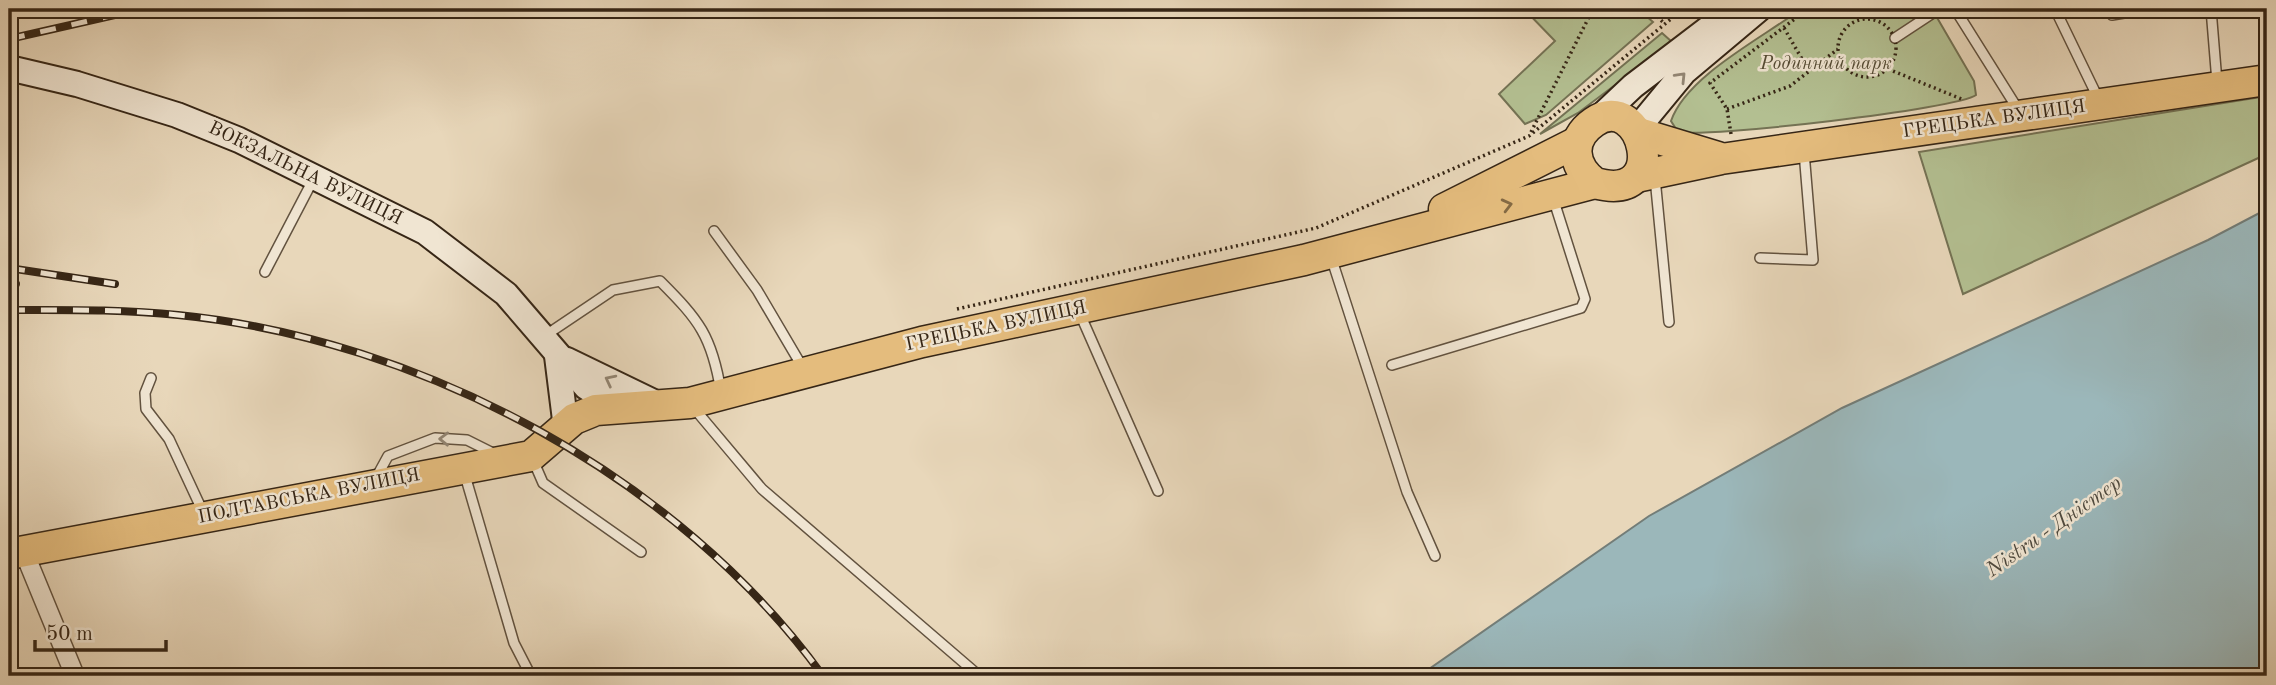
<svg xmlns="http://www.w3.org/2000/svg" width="2276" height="685" viewBox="0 0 2276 685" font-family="'Old Standard TT',serif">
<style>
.green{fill:#b3bf91;stroke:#747254;stroke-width:2}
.water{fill:#9bb7ba;stroke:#737d78;stroke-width:2}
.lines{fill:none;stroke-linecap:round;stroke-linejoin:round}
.service-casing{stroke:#62523f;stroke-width:12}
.minor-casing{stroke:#62523f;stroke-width:21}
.secondary-casing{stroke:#362616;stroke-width:28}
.trunk-casing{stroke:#362616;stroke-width:33}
.path{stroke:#362616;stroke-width:3.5;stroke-dasharray:2 3.5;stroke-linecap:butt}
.service{stroke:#f0e5d2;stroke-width:9}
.minor{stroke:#f0e5d2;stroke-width:18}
.secondary{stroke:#f0e5d2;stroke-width:24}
.trunk{stroke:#e4bc7d;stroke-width:30}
.rail-casing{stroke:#362616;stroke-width:8}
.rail{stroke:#f0e5d2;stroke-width:5;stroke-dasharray:16;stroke-linecap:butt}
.oneway{stroke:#938674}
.oneway2{stroke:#846a44}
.labels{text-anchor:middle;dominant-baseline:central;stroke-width:5;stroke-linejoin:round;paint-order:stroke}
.park-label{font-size:19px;font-style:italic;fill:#554c35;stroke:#f0e5d2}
.street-label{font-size:19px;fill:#362616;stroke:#f0e5d2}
.water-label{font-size:21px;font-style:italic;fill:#4f4a3f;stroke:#f0e5d2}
</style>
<rect width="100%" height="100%" fill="#e8d7ba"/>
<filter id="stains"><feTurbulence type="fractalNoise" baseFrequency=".00286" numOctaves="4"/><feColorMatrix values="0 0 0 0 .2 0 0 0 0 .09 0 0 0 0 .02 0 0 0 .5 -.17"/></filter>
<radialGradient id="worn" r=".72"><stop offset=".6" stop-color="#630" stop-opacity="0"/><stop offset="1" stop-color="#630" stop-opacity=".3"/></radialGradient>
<g class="green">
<path d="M1524 9H1638L1653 22 1546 115 1525 124 1499 94 1555 41Z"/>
<path d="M1801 9H1932L1974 81 1976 95C1958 109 1707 138 1678 132L1671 121C1686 76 1764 37 1801 9Z"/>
<path d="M1662 33 1672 42 1578 113 1540 134Z"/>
<path d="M2267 96V154L1963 294 1919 152Z"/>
</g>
<path class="water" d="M2267 209V676H1419L1649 516 1842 408 2208 240Z"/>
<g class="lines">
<g class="service-casing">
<g id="service">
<path d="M1955 9 2019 111"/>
<path d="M2055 9 2099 100"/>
<path d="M2211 9 2217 82"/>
<path d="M2112 15 2148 9"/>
<path d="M2059 16 2069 9"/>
<path d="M1895 38 1939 9"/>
<path d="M1655 178 1669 322"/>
<path d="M714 231 757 290 803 368"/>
<path d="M1331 257 1407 492 1435 556"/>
<path d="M1760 258 1813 260 1804 152"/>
<path d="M265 272 313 180"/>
<path d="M1080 314 1158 491"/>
<path d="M543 337 613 290 660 281C699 320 712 336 721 392"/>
<path d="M1392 365 1581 308 1585 299 1553 198"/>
<path d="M151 378 145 393 146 409 169 439 203 512"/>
<path d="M693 407 762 489 977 674"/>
<path d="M533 460 543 483 641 552"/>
<path d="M464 472 514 643 531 676"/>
<path d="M376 478 388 456 435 438 467 440 497 455"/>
</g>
</g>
<g class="minor-casing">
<path id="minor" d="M24 552 75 676"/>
</g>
<g class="secondary-casing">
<g id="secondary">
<path d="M9 68 77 84 177 115 239 140 425 232 506 294 586 387 620 409"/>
<path d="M1598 119 1633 86 1734 9"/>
<path d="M1637 129 1684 72 1759 9"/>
<path d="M557 356 566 428"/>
<path d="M567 360 662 406"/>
</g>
</g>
<g class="trunk-casing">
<g id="trunk">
<path d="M1639 133 1718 157"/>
<path d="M1636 177 1721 159 2267 80"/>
<path d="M1444 209 1577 142"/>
<path d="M9 554 531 456 574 419 596 410 690 403 922 342 1304 260 1595 183C1674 205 1642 88 1594 122 1569 139 1572 166 1595 183"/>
</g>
</g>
<g class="path">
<path d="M1649 9 1665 24"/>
<path d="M1870 18 1874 9"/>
<circle cx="1867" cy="48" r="29"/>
<path d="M1784 28 1809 71"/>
<path d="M1888 69 1964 100"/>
<path d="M1727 109 1790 86 1838 49"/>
<path d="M1531 132 1593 9"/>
<path d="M1731 134 1727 109 1710 83 1808 9"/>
<path d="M957 309 1316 228 1529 136 1683 9"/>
</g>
<use href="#service" class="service"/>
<use href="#minor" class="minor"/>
<use href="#secondary" class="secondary"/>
<use href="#trunk" class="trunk"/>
<g class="rail-casing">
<g id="rail">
<path d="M9 39 141 9"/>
<path d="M9 268 115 284"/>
<path d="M9 283 16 284"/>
<path d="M9 310C65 310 122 309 178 315 421 339 679 477 823 676"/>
</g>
</g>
<use href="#rail" class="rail"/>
</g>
<defs><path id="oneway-chevron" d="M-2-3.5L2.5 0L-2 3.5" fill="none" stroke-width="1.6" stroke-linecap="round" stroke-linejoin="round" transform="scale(1.75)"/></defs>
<g class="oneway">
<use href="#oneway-chevron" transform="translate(1681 77) rotate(-46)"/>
<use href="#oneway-chevron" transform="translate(610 380) rotate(-153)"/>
<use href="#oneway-chevron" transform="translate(444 439) rotate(-179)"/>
</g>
<use class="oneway2" href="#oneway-chevron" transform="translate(1507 205) rotate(-14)"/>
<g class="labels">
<g class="park-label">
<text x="1826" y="64">Родинний парк</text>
</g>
<g class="street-label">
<text transform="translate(1994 120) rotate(-8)">ГРЕЦЬКА ВУЛИЦЯ</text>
<text transform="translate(305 174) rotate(26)">ВОКЗАЛЬНА ВУЛИЦЯ</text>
<text transform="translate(996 327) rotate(-12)">ГРЕЦЬКА ВУЛИЦЯ</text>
<text transform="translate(309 497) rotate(-11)">ПОЛТАВСЬКА ВУЛИЦЯ</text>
</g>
<g class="water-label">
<text transform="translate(2054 527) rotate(-35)">Nistru - Дністер</text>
</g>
</g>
<rect width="2276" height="685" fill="none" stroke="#e8d7ba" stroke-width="35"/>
<rect x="10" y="10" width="2255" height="664" fill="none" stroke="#362616" stroke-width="3.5"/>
<rect x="18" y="18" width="2241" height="650" fill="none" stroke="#362616" stroke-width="2"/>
<path d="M35 640v10h131v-10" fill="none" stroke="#362616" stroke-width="3.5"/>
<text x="46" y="640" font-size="21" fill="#362616" stroke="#f0e5d2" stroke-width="5" paint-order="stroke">50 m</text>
<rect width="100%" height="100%" filter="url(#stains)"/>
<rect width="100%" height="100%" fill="url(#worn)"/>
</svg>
